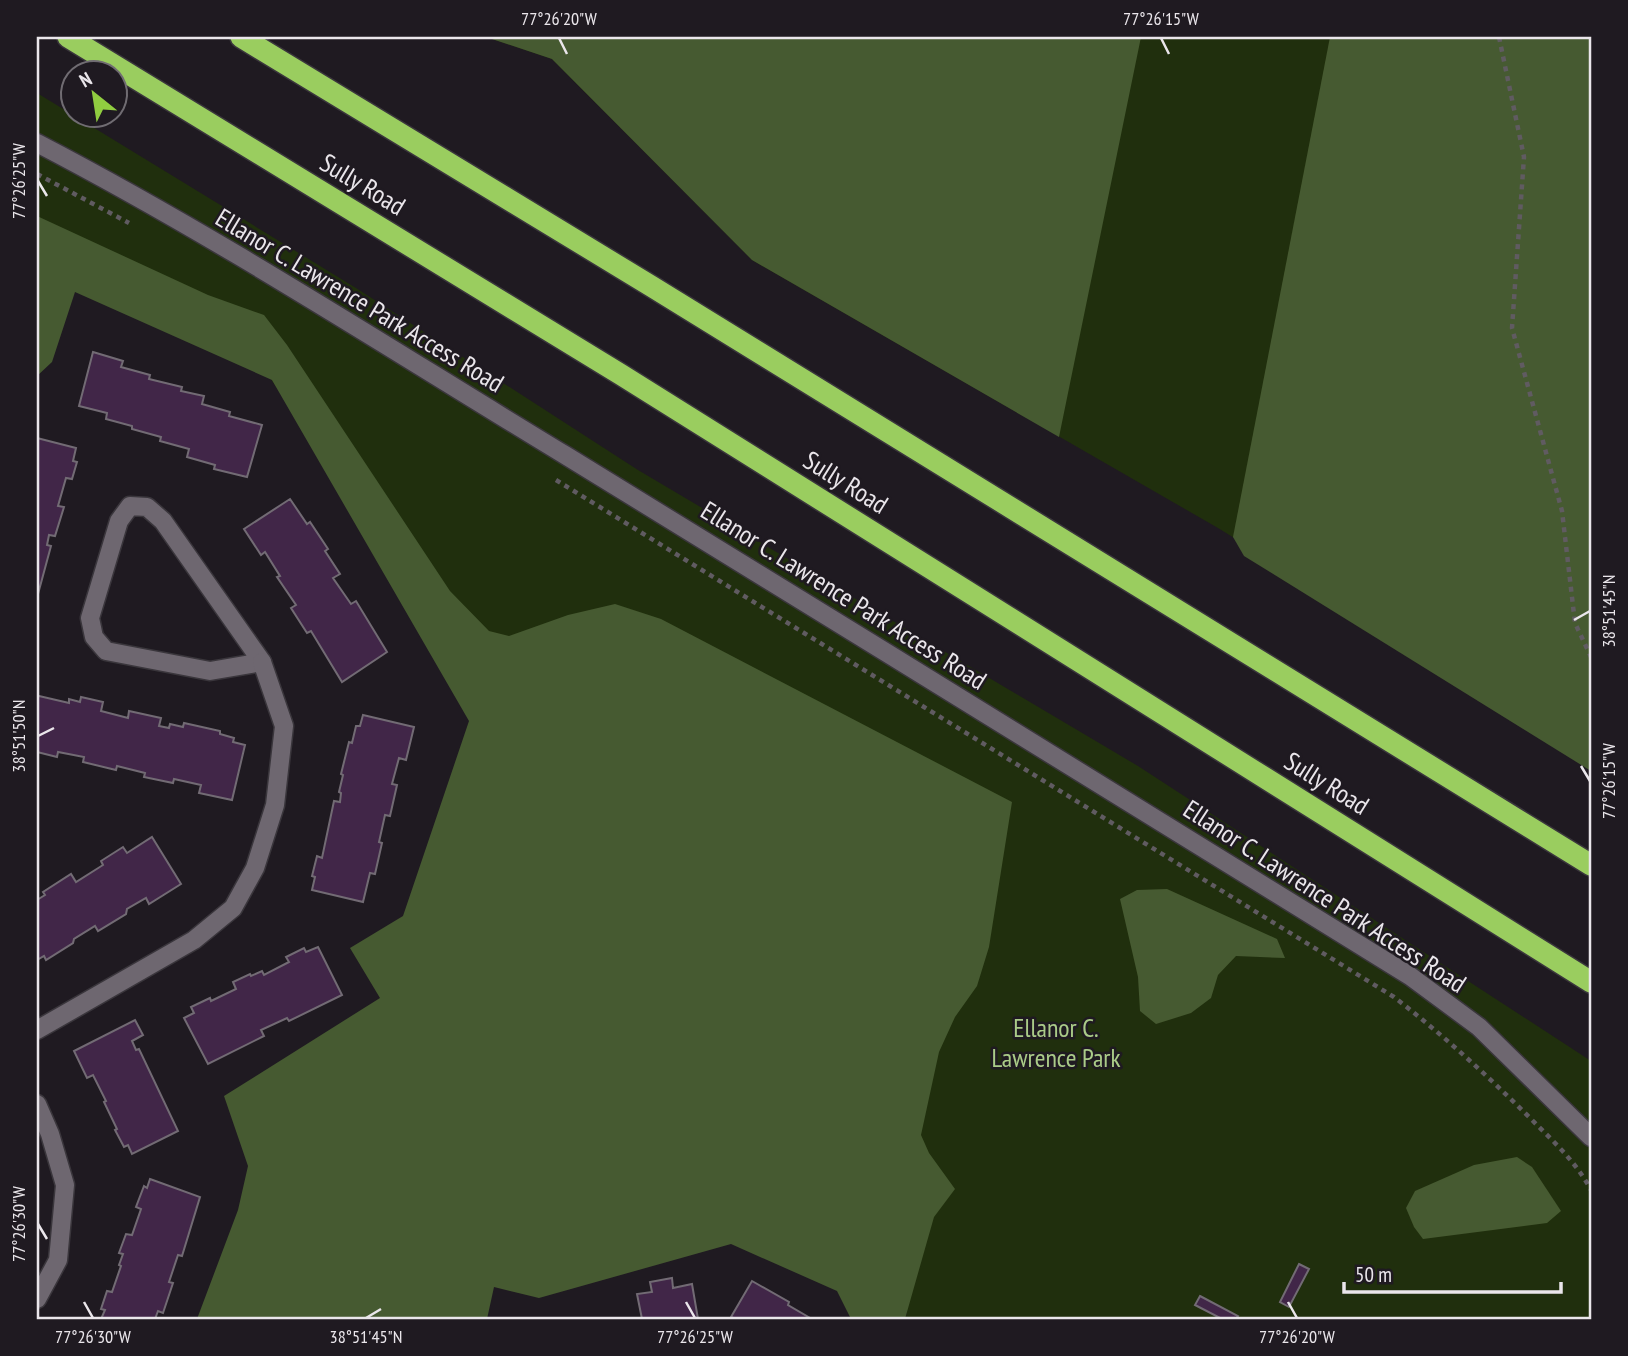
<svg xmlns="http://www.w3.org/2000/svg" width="1628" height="1356" viewBox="0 0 1628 1356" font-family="'PT Sans Narrow',sans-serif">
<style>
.green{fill:#202f0d}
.forest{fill:#465a31}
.building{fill:#412648;stroke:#726b74;stroke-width:2}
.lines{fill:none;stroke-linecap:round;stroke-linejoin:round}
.minor-casing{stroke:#3a363c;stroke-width:21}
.highway-casing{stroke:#3a363c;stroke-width:24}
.path{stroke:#605b61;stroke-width:4.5;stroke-dasharray:5 5;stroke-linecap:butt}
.minor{stroke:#6e6770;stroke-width:18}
.highway{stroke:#9acd5f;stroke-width:21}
.ticks{fill:none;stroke:#eae6eb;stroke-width:2.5}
.labels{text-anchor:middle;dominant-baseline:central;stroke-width:5;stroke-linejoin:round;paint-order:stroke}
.street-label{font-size:26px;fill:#eae6eb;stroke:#1f1a21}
.park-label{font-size:26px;fill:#aacb88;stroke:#1f1a21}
.neatline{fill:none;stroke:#eae6eb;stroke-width:2.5}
.ticks-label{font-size:18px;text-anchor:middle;fill:#eae6eb}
</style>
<rect width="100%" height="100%" fill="#1f1a21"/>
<g class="green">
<path d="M486 37H1591V758L1218 528 752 260 552 59Z"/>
<path d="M37 93 356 288 638 470 1138 766 1591 1061V1319H905L907 1313 245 341 37 281Z"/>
</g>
<g class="forest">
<path d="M486 37H1141L1059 437 752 260 552 59Z"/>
<path d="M1330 37H1591V771L1244 556 1233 537Z"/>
<path d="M37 216 208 295 264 315 287 345 450 591 489 631 509 636 568 615 615 604 661 619 1012 802 989 947 977 986 955 1017 939 1052 921 1135 929 1153 955 1189 934 1217 905 1319H851L837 1291 731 1244 539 1298 494 1287 487 1319H197L238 1210 248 1166 224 1096 380 998 350 948 403 916 469 721 272 380 75 292 52 362 37 376Z"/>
<path d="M1167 889 1277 939 1285 958 1236 956 1218 975 1211 998 1191 1013 1156 1024 1140 1011 1138 977 1120 899 1137 890Z"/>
<path d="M1517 1157 1532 1167 1561 1211 1547 1223 1423 1239 1414 1227 1406 1208 1415 1191 1474 1165Z"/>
</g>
<g class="building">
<path d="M93 352 123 361 121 367 150 375 149 379 182 387 181 391 204 396 202 404 230 412 229 416 262 425 247 477 214 469 215 465 187 457 189 449 160 441 161 437 132 429V426L106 419 107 413 79 406Z"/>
<path d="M37 438 76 448 73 461 77 462 72 479 66 478 58 506 64 507 55 536 49 535 47 545 51 546 38 594Z"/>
<path d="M290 499 307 524 310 522 328 549 325 551 340 574 333 578 351 604 356 601 387 652 342 682 311 631 307 633 291 608 296 605 277 577 280 576 265 552 261 555 244 529Z"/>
<path d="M39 696 69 703V699L80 702 81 697 103 702 101 711 128 718 129 711 161 718 159 726 169 728 170 724 183 727 184 723 220 731V734L234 738 233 742 245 745 232 800 199 793 201 785 174 779 173 783 144 777 145 773 117 766 116 770 83 762 84 757 58 752 57 757 37 752V698Z"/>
<path d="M363 715 414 727 406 760 399 758 392 784 397 785 390 816 385 815 379 842 382 843 375 874 370 873 363 902 312 890 315 877 312 876 317 856 322 858 334 801 340 802 341 793 339 792 343 775 341 774 349 742 352 743 356 726H360Z"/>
<path d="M152 837 181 884 149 904 146 898 127 909 126 914 98 931 95 926 74 939 73 943 46 960 44 956 37 960V900L45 895 43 892 71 874 76 882 103 865 101 861 123 847 127 853Z"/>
<path d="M318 947 342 995 289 1021 287 1018 261 1030 264 1036 208 1064 184 1018 194 1013 191 1007 210 998 211 1001 236 989 233 982 250 974 251 976 262 971 264 975 289 962 286 957 304 948 306 952Z"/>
<path d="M135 1020 143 1035 132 1041 136 1050 139 1049 178 1131 132 1154 128 1145 124 1147 115 1130 117 1129 104 1102 106 1101 93 1075 87 1078 74 1051Z"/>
<path d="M150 1179 200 1197 182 1256 178 1255 169 1282 173 1283 163 1313 158 1311 155 1319H101L105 1310 101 1309 107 1291 112 1292 121 1266 119 1265 123 1254 119 1253 126 1234 132 1235 141 1209 136 1207 144 1186 147 1188Z"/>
<path d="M1299 1264 1309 1269 1289 1307 1280 1302Z"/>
<path d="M672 1278 673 1288 692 1284 698 1319H642L637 1294 652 1292 650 1282Z"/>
<path d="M752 1281 789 1302 788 1305 810 1318 809 1319H736L731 1317Z"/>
<path d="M1200 1296 1238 1316 1236 1319H1222L1195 1305Z"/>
</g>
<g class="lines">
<g class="minor-casing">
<g id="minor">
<path d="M37 143C218 237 390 349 565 455 847 628 1129 802 1410 976L1479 1027 1591 1137"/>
<path d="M130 506 147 507 163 521 262 662 210 671 106 651 94 637 90 618 119 521Z"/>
<path d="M37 1030 194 940 233 908 255 868 275 805 284 726 262 662"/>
<path d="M37 1104 50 1134 65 1185 58 1260 37 1299"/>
</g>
</g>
<g class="highway-casing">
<g id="highway">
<path d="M68 37 620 374 1591 982"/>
<path d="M241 37 651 286 1591 865"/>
</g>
</g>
<g class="path">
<path d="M1499 37 1524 157 1512 328 1562 511 1575 623 1591 657"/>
<path d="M37 174 129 223"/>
<path d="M556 480 1394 997C1443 1035 1488 1076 1532 1120 1554 1142 1576 1162 1591 1190"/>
</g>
<use href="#minor" class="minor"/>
<use href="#highway" class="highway"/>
</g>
<path class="ticks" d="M559 38 567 54M1161 38 1169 54M38 181 47 196M1574 620 1590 611M38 736 54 728M1581 766 1590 781M38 1224 47 1239M84 1302 93 1318M686 1302 695 1318M1288 1302 1297 1318M366 1318 381 1309"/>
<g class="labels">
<g class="street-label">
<text transform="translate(363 184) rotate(31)">Sully Road</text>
<text transform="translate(360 300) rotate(31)">Ellanor C. Lawrence Park Access Road</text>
<text transform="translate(846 482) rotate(32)">Sully Road</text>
<text transform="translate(844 595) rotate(32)">Ellanor C. Lawrence Park Access Road</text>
<text transform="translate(1327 783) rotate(32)">Sully Road</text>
<text transform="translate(1325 896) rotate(33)">Ellanor C. Lawrence Park Access Road</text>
</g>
<g class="park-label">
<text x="1056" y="1027">Ellanor C.<tspan x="1056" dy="30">Lawrence Park</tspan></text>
</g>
</g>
<rect width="1628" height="1356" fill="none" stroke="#1f1a21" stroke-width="77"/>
<g transform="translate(94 94) rotate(330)"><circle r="33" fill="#1f1a21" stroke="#706c72" stroke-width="2"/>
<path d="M0-5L12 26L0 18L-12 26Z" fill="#90cd40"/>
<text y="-10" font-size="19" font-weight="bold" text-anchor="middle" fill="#eae6eb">N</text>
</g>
<path d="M1344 1282v10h217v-10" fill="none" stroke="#eae6eb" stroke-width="3.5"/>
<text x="1355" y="1282" font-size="21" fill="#eae6eb" stroke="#1f1a21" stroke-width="5" paint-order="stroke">50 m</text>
<rect x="38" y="38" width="1552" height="1280" class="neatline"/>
<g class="ticks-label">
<text x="559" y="25">77°26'20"W</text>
<text x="1161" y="25">77°26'15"W</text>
<text transform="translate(19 181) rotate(-90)" y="6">77°26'25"W</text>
<text transform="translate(1609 611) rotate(-90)" y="6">38°51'45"N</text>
<text transform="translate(19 736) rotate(-90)" y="6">38°51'50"N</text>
<text transform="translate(1609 781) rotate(-90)" y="6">77°26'15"W</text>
<text transform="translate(19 1224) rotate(-90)" y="6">77°26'30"W</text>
<text x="93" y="1343">77°26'30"W</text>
<text x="366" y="1343">38°51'45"N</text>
<text x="695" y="1343">77°26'25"W</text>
<text x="1297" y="1343">77°26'20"W</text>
</g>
</svg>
